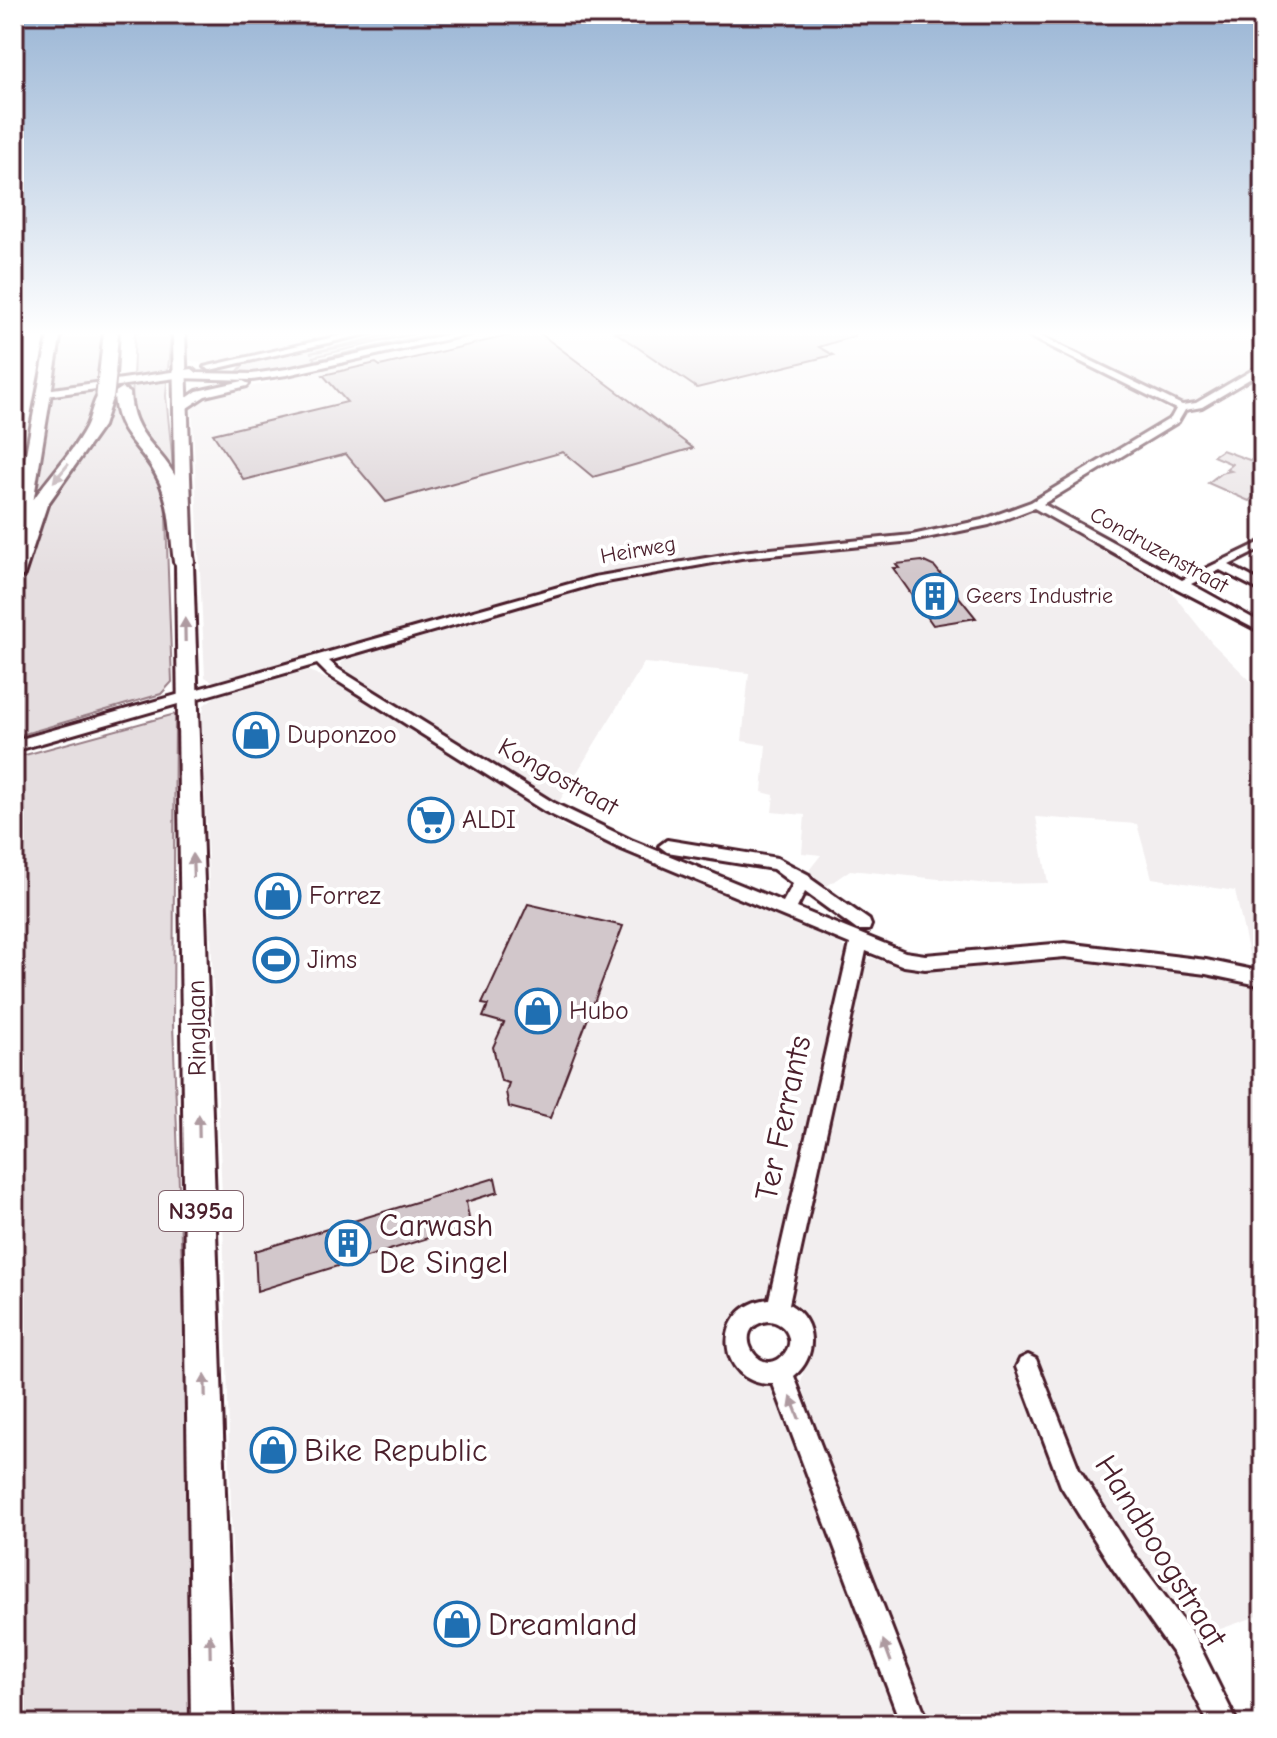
<svg xmlns="http://www.w3.org/2000/svg" width="1277" height="1738" viewBox="0 0 1277 1738" font-family="'Comic Neue',sans-serif">
<style>
.built{fill:#f2eeef}
.green{fill:#e5dee0;stroke:#987e86;stroke-width:2}
.building{fill:#d2c7cb;stroke:#4a1f2b;stroke-width:2}
.lines{fill:none;stroke-linecap:round;stroke-linejoin:round}
.minor-casing{stroke:#4a1f2b;stroke-width:6}
.tertiary-casing{stroke:#4a1f2b;stroke-width:6}
.primary-casing{stroke:#4a1f2b;stroke-width:6}
.motorway-casing{stroke:#4a1f2b;stroke-width:6}
.minor{fill:#fff;fill-rule:evenodd}
.tertiary{fill:#fff;fill-rule:evenodd}
.primary{fill:#fff;fill-rule:evenodd}
.motorway{fill:#fff;fill-rule:evenodd}
.motorway-bridge-casing{stroke:#4a1f2b;stroke-width:21;stroke-linecap:butt}
.motorway-bridge{stroke:#fff;stroke-width:17}
.oneway{fill:#ae9aa0}
.labels{text-anchor:middle;dominant-baseline:central;stroke-width:8;stroke-linejoin:round;paint-order:stroke}
.far-street-label{font-size:22px;fill:#4a1f2b;stroke:#fff}
.far-poi-label{font-size:22px;fill:#4a1f2b;stroke:#fff;text-anchor:start}
.shield{fill:#fff;stroke:#80626b;stroke-width:2}
.shield-label{font-size:24px;font-weight:bold;fill:#4a1f2b}
.poi-label{font-size:26px;fill:#4a1f2b;stroke:#fff;text-anchor:start}
.street-label{font-size:26px;fill:#4a1f2b;stroke:#fff}
.near-street-label{font-size:32px;fill:#4a1f2b;stroke:#fff}
.near-poi-label{font-size:32px;fill:#4a1f2b;stroke:#fff;text-anchor:start}
</style>
<rect width="100%" height="100%" fill="#fff"/>
<filter id="ink" filterUnits="userSpaceOnUse"><feTurbulence type="fractalNoise" baseFrequency=".0125" numOctaves="2"/><feDisplacementMap in="SourceGraphic" scale="16" xChannelSelector="R" yChannelSelector="G"/><feConvolveMatrix kernelMatrix="1 2 1 2 8 2 1 2 1" color-interpolation-filters="sRGB"/></filter>
<g filter="url(#ink)">
<g class="built">
<path d="M187 332H363L204 364 189 360Z"/>
<path d="M486 332H1021L1139 392 1173 414 1169 420 1041 496 1012 510 964 524 911 534 692 557 618 570 215 683 205 677 192 403 236 390Z"/>
<path d="M1030 332H1263V364L1202 400 1181 404Z"/>
<path d="M1038 510 1164 583 1212 643 1263 693V969L1252 968 1235 891 1152 878 1137 824 1036 817 1048 883 989 884 850 870 824 888 810 876V869L821 855 802 853 805 815 772 812 774 795 762 792 766 745 742 741 749 673 644 663 557 805 342 668 341 663 351 656 463 620 578 589 741 559 901 545 989 527Z"/>
<path d="M310 671 355 693 567 828 834 937 847 951 771 1287 765 1296 741 1311 729 1332 734 1362 740 1374 775 1390 903 1724H237L223 1220 202 720 204 705 217 695 289 673Z"/>
<path d="M1084 956 1263 986V1614L1192 1639 1233 1724H926L801 1383 810 1340 791 1296 837 1069 859 968 864 961 872 958 906 967 932 969 1008 960Z"/>
</g>
<g class="green">
<path d="M63 332H102L92 426 33 499Z"/>
<path d="M135 332H171L166 396 175 484 131 424Z"/>
<path d="M383 332H402L310 353 423 332 313 357 315 360 440 332H462L268 373 238 371 244 364 261 359Z"/>
<path d="M115 398C112 437 151 459 165 490L172 682 161 694 14 737C14 675 13 569 40 513 60 471 102 447 110 399Z"/>
<path d="M1222 450 1263 465V488L1249 501 1208 483 1221 473 1231 471 1226 469 1232 464 1213 456Z"/>
<path d="M175 714 173 1024 190 1483 192 1724H14V758Z"/>
</g>
<g class="building">
<path d="M524 332H538L693 448 593 477 563 452 386 502 346 454 244 480 213 434 347 402 323 375 376 363 380 366Z"/>
<path d="M615 332H854V336L819 347 833 355 697 388Z"/>
<path d="M922 561 935 567 976 618 933 625 893 568H899L896 564Z"/>
<path d="M528 904 623 926 550 1118 509 1107 506 1092 509 1083 501 1081 493 1047 504 1023 483 1017 488 1005 482 1004Z"/>
<path d="M495 1178 498 1192 466 1202 471 1230 460 1233V1228L257 1291 255 1251Z"/>
</g>
<g class="lines">
<g class="minor-casing">
<g id="minor">
<path d="M1021 332H1032L1182 405 1196 403 1263 364V371L1202 407 1185 410 1178 422 1043 504 1182 580 1263 541V548L1229 565 1263 583V592L1220 570 1191 584 1263 624V633L1176 588 1034 508 989 525 912 541 741 558 595 584 329 661 338 669 554 803 631 840 783 902 793 884 773 869 667 852 659 846 667 840 777 858 809 875 811 879 869 920 871 925 869 930H857L805 892 797 908 905 952 925 955 1065 943 1206 960 1263 972V986L1206 974 1065 957 925 969 904 966 866 951 789 1304C817 1320 818 1357 794 1376L929 1724H901L773 1384C716 1386 710 1306 769 1299L850 944 619 848 544 811 328 675 317 664 14 751V741L594 577 741 552 912 535 982 520 1031 502 1171 418 1176 409ZM769 1321C784 1322 796 1339 785 1353 761 1384 726 1325 769 1321Z"/>
<path d="M1028 1355 1036 1359 1079 1469 1131 1551 1194 1635 1238 1724H1209L1174 1655 1113 1569 1061 1486 1016 1367 1020 1359Z"/>
</g>
</g>
<g class="tertiary-casing">
<g id="tertiary">
<path d="M356 332H375L210 370 204 367Z"/>
<path d="M459 332H479L287 375 252 380 176 378 46 396 40 393 46 390 192 369 197 373 252 374 287 369Z"/>
<path d="M243 381 249 384 247 386 205 396 184 410 174 407 197 391Z"/>
</g>
</g>
<g class="primary-casing">
<g id="primary">
<path d="M49 332H61L24 558 15 563 14 517Z"/>
<path d="M173 332H185L233 1724H191Z"/>
</g>
</g>
<g class="motorway-casing">
<g id="motorway">
<path d="M104 332H118L115 375 107 380 99 375Z"/>
<path d="M122 388 130 393C132 438 162 447 179 483 190 508 190 536 194 562L191 566H177L174 562C170 535 171 506 159 481 143 445 115 438 114 393Z"/>
<path d="M105 390 113 395 103 426 47 505 24 575 14 581C14 565 12 547 17 531 32 490 66 465 86 427 92 416 93 394 105 390Z"/>
</g>
</g>
<use href="#minor" class="minor"/>
<use href="#tertiary" class="tertiary"/>
<use href="#primary" class="primary"/>
<use href="#motorway" class="motorway"/>
<g class="motorway-bridge-casing">
<path id="motorway-bridge" d="M105 395 107 375"/>
</g>
<use href="#motorway-bridge" class="motorway-bridge"/>
</g>
<defs><path id="oneway-solid" d="M-6-.8H1V-3.2L6.5 0L1 3.2V.8H-6Z" transform="scale(2)"/></defs>
<g class="oneway">
<use href="#oneway-solid" transform="translate(61 473) rotate(130)"/>
<use href="#oneway-solid" transform="translate(185 630) rotate(-91)"/>
<use href="#oneway-solid" transform="translate(193 866) rotate(-92)"/>
<use href="#oneway-solid" transform="translate(199 1126) rotate(-91)"/>
<use href="#oneway-solid" transform="translate(205 1386) rotate(-91)"/>
<use href="#oneway-solid" transform="translate(795 1408) rotate(-111)"/>
<use href="#oneway-solid" transform="translate(210 1646) rotate(-91)"/>
<use href="#oneway-solid" transform="translate(887 1651) rotate(-110)"/>
</g>
</g>
<linearGradient id="sky" x2="0" y2="1"><stop stop-color="#98b4d4"/><stop offset="0.58" stop-color="#fff"/><stop offset="1" stop-color="#fff" stop-opacity="0"/></linearGradient>
<rect width="1277" height="575" fill="url(#sky)"/>
<defs>
<g id="building-ring" transform="scale(2.3)"><circle r="9.5" fill="#fff" stroke="#1f6fb2" stroke-width="1.5"/><path d="M-4-6H4V6H1V3H-1V6H-4ZM-2.5-4.3h1.7v1.8h-1.7ZM.8-4.3h1.7v1.8H.8ZM-2.5-1h1.7V.8h-1.7ZM.8-1h1.7V.8H.8Z" fill="#1f6fb2"/></g>
<g id="shop-ring" transform="scale(2.3)"><circle r="9.5" fill="#fff" stroke="#1f6fb2" stroke-width="1.5"/><path d="M-5-2.5h2.3a2.7 3.5 0 0 1 5.4 0H5L5.5 6h-11ZM-1.5-2.5h3a1.5 2.3 0 0 0-3 0Z" fill="#1f6fb2"/></g>
<g id="supermarket-ring" transform="scale(2.3)"><circle r="9.5" fill="#fff" stroke="#1f6fb2" stroke-width="1.5"/><path d="M-6-5.5h2.5l.6 2H6L4.5 2H-2.5L-4.4-4H-6ZM-1.5 3.2a1.3 1.3 0 1 0 .1 0ZM3 3.2a1.3 1.3 0 1 0 .1 0Z" fill="#1f6fb2"/></g>
<g id="stadium-ring" transform="scale(2.3)"><circle r="9.5" fill="#fff" stroke="#1f6fb2" stroke-width="1.5"/><path d="M0-5a6.5 5 0 1 0 0 10a6.5 5 0 1 0 0-10ZM-3.5-1.8h7v3.6h-7Z" fill="#1f6fb2"/></g>
</defs>
<g fill-rule="evenodd">
<use href="#building-ring" x="935" y="596"/>
<use href="#shop-ring" x="256" y="735"/>
<use href="#supermarket-ring" x="431" y="820"/>
<use href="#shop-ring" x="278" y="896"/>
<use href="#stadium-ring" x="276" y="960"/>
<use href="#shop-ring" x="538" y="1011"/>
<use href="#building-ring" x="348" y="1243"/>
<use href="#shop-ring" x="273" y="1450"/>
<use href="#shop-ring" x="457" y="1624"/>
</g>
<g class="labels">
<g class="far-street-label">
<text transform="translate(638 550) rotate(-10)">Heirweg</text>
<text transform="translate(1159 550) rotate(29)">Condruzenstraat</text>
</g>
<g class="far-poi-label">
<text x="966" y="596">Geers Industrie</text>
</g>
<rect class="shield" x="159" y="1191" width="84" height="40" rx="6"/>
<g class="shield-label">
<text x="201" y="1211">N395a</text>
</g>
<g class="poi-label">
<text x="287" y="735">Duponzoo</text>
<text x="462" y="820">ALDI</text>
<text x="309" y="896">Forrez</text>
<text x="307" y="960">Jims</text>
<text x="569" y="1011">Hubo</text>
</g>
<g class="street-label">
<text transform="translate(558 777) rotate(29)">Kongostraat</text>
<text transform="translate(197 1028) rotate(-91)">Ringlaan</text>
</g>
<g class="near-street-label">
<text transform="translate(783 1118) rotate(-78)">Ter Ferrants</text>
<text transform="translate(1161 1551) rotate(58)">Handboogstraat</text>
</g>
<g class="near-poi-label">
<text x="379" y="1225">Carwash<tspan x="379" dy="37">De Singel</tspan></text>
<text x="304" y="1450">Bike Republic</text>
<text x="488" y="1624">Dreamland</text>
</g>
</g>
<rect width="1277" height="1738" fill="none" stroke="#fff" stroke-width="48"/>
<rect x="24" y="24" width="1229" height="1690" fill="none" stroke="#4a1f2b" stroke-width="3" filter="url(#ink)"/>
</svg>
